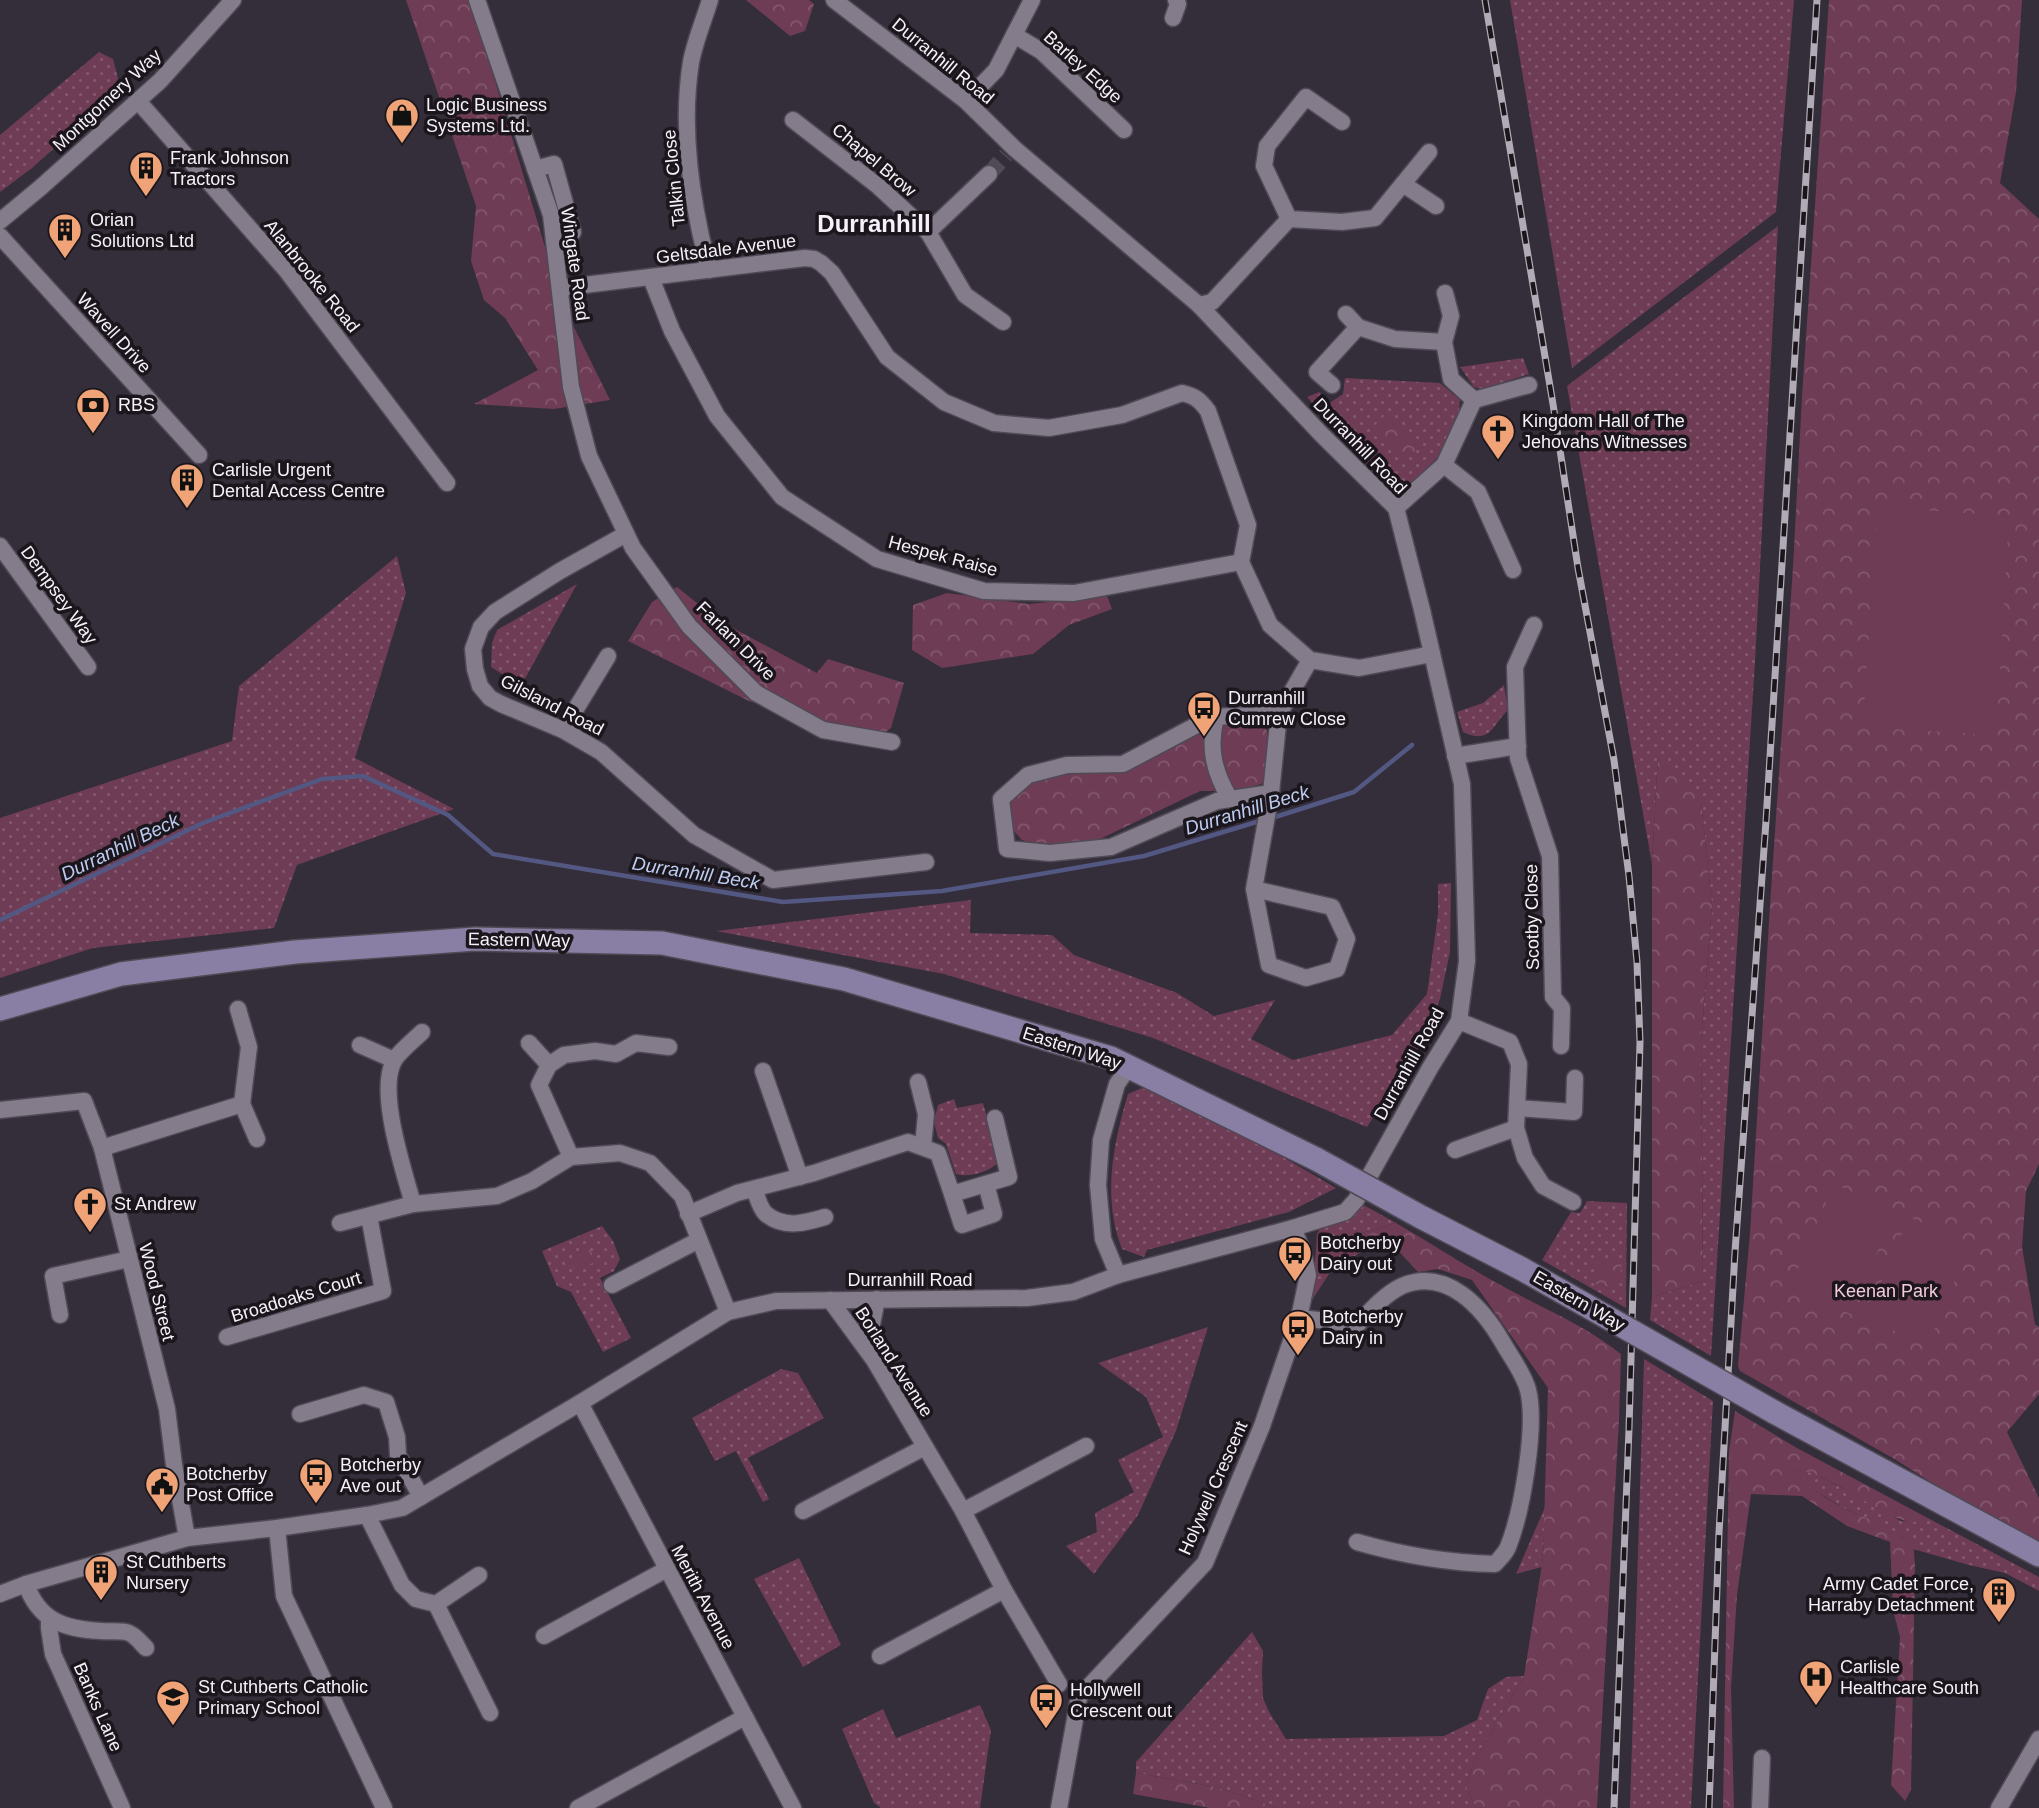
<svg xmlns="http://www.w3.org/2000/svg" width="2039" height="1808" viewBox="0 0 2039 1808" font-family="Arial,sans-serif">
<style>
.grass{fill:url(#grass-dots)}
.forest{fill:url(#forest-crowns)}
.pitch{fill:#6e3c55}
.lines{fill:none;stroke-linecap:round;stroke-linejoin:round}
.stream{stroke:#535883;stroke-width:4.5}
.street-tunnel{stroke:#514a57;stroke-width:16;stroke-dasharray:16 8;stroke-linecap:butt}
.street-casing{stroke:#4f4a55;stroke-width:19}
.secondary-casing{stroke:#4f4a55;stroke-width:26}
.street{stroke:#847b8b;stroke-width:16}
.secondary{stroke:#897fa4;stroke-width:23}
.rail-casing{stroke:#b1abb6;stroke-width:7}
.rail{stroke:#1a161c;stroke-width:4.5;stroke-dasharray:13;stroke-linecap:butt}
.secondary-bridge-casing{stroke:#4f4a55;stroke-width:26;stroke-linecap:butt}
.secondary-bridge{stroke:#897fa4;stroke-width:23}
.labels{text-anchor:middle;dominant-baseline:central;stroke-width:7;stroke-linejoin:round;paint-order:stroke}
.street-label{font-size:18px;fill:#f5f0f9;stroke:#1a161c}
.poi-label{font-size:18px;fill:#f5f0f9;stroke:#1a161c;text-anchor:start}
.park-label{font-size:18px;fill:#f5cadd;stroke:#1a161c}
.water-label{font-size:19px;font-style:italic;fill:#bdcbf0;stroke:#1a161c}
.district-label{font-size:24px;font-weight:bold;fill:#f5f0f9;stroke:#1a161c}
</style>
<defs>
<pattern id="grass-dots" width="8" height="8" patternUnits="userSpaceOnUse" patternTransform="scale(1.75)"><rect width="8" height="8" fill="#6e3c55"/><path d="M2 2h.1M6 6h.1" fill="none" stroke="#83586e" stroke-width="1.8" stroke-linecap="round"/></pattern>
<pattern id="forest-crowns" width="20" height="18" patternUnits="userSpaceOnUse" patternTransform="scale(1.75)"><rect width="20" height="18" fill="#6e3c55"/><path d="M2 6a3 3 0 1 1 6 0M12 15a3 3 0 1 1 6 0" fill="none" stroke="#83586e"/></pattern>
</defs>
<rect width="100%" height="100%" fill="#342d3a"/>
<g class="grass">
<path d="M1510 0H1794L1776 212 1572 368Z"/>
<path d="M99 52 113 59 118 78 116 93 32 168 0 192V135Z"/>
<path d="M1778 226 1755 662 1711 1356 1650 1320 1652 1297 1703 1281 1701 1041 1712 906 1701 802 1658 755 1652 864 1567 386Z"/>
<path d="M1523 358 1529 374 1482 389 1474 387 1460 367Z"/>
<path d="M1345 378 1440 383 1460 400 1459 412 1440 455 1412 483 1398 488 1386 485 1307 397 1319 392 1331 402 1343 394Z"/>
<path d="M397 556 406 593 355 758 454 809 297 865 274 928 93 948 0 978V818L232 741 239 686Z"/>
<path d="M577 584 521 686 491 667 492 643 497 630Z"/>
<path d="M1504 685 1508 710C1492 725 1491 745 1463 732L1457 712 1483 703Z"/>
<path d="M1451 883 1450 952 1440 999 1422 1043 1367 1127 1153 1038 944 974 716 931 971 900 970 933 1052 935 1074 955 1177 993 1214 1016 1275 1000 1251 1039 1293 1060 1392 1035 1427 994 1438 914V884Z"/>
<path d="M1142 1088 1174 1098 1281 1156 1336 1188 1289 1212 1147 1250 1144 1257 1122 1249C1102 1199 1113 1144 1128 1094Z"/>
<path d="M954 1099 957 1108 983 1103 999 1162C989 1172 969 1178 956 1174L946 1144 938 1138 934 1122 938 1105Z"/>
<path d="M1587 1201 1627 1203 1626 1308 1542 1260 1571 1212 1580 1213Z"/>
<path d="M1360 1203 1396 1223 1362 1233 1359 1239 1363 1251 1331 1271 1310 1303 1314 1277 1317 1234 1323 1223Z"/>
<path d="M602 1226 613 1241 620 1259 614 1271 600 1278 631 1338 603 1352 571 1292 557 1286 542 1251Z"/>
<path d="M1208 1327 1176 1431 1138 1515 1094 1574 1066 1546 1097 1532 1095 1513 1134 1492 1118 1460 1163 1437 1146 1397 1098 1363Z"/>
<path d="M1644 1359 1713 1401 1691 1808H1630Z"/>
<path d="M781 1369 798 1373 824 1418 748 1458 769 1499 763 1502 736 1451 715 1461 692 1418Z"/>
<path d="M1795 1470 1810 1471 1867 1501 1901 1521H1921L1924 1516 2039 1577V1591L2005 1573 1969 1565 1913 1549 1902 1536 1842 1507 1814 1490 1805 1483Z"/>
<path d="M1546 1505 1542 1567 1516 1574Z"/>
<path d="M799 1558 841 1645 803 1667 754 1579Z"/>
<path d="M1252 1632 1263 1651 1262 1672 1263 1698 1269 1712 1286 1739 1444 1736 1477 1720 1488 1689 1506 1677 1524 1676 1476 1758 1465 1786 1476 1808H1277L1216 1787 1136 1773V1762Z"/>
<path d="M980 1705 991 1730 980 1808H881L874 1803 842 1729 883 1709 896 1738Z"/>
</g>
<g class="forest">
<path d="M406 0H468L494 78 562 303 610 400 554 409 474 404 538 370 505 318 484 300 471 261 476 206Z"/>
<path d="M746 0H809L814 4 805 31 790 36Z"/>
<path d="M1829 0H2022L2016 92 2000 183 2039 219V1164L2026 1191 2022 1247 2035 1324 2039 1327V1394L2007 1432 2039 1498V1544L1959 1500 1896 1460 1740 1371 1738 1366 1750 1233 1770 905 1793 567 1802 396Z"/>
<path d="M1388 412 1422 444 1404 464 1370 430Z"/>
<path d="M677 587 718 620 817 673 828 659 904 683 891 728 884 733 800 719 749 701 628 641 652 602Z"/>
<path d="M947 593 1029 604 1107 596 1112 609 1069 625 1033 654 942 668 912 650 913 605Z"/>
<path d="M1241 720 1265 726 1274 750 1270 781 1239 791H1200L1100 839 1043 846 1022 840 1013 830 1005 797 1053 769 1119 768 1214 723Z"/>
<path d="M1658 754 1701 801 1712 906 1701 1041 1703 1281 1652 1297V864Z"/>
<path d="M1396 1223C1434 1245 1470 1269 1508 1289 1547 1310 1586 1326 1621 1354L1619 1421 1597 1808H1476L1465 1786 1476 1758 1524 1676 1543 1558 1548 1388 1472 1280 1438 1269 1418 1272 1391 1243 1384 1242 1363 1251 1359 1238 1362 1233Z"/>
<path d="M590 1250 596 1261 576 1272 570 1261Z"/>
<path d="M1599 1258 1622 1261 1619 1287 1595 1284Z"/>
<path d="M1735 1411 1797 1448 1924 1516 1921 1521C1893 1530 1833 1471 1795 1470 1807 1487 1825 1498 1842 1507 1860 1517 1904 1530 1913 1548 1915 1552 1914 1560 1915 1564L1911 1790 1905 1801 1891 1785 1900 1637 1893 1610 1890 1542 1847 1526 1802 1496 1751 1494 1737 1595 1731 1688 1734 1808H1723L1729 1451Z"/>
<path d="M1136 1773 1216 1787 1277 1808H1210L1133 1794Z"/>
</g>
<g class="pitch">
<path d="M1877 507 2009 516 1996 735 1863 727Z"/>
<path d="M1834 1184 1895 1210 1851 1314 1790 1288Z"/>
<path d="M1909 1217 1970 1243 1928 1345 1866 1319Z"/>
</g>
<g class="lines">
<g class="stream">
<path d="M1272 818 1354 792 1412 745"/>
<path d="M0 920 203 823 322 779 363 776 448 815 493 854 783 902 942 891 1144 856 1263 820"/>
</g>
<path class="street-tunnel" d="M989 174 1006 155"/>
<g class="street-casing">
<g id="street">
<path d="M477 0 551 215 571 387 589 456 633 548 689 626 756 693 823 730 892 742"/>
<path d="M1173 18 1178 4 1176 0"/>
<path d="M1014 35 1041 51 1124 130"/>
<path d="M138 101 286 270 447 483"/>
<path d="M966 101 996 70 1032 0"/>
<path d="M793 120 878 186 928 232 965 295 1003 322"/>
<path d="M1342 122 1306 97 1267 146 1264 166 1289 219 1342 222 1375 218 1429 152"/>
<path d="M535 169 554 164 573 232 554 237"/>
<path d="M1403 184 1436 206"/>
<path d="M0 221 40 188 160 81 233 0"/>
<path d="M928 232 989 174"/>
<path d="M0 236 199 455"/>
<path d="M709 270C692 203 680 131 691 62 695 41 704 20 710 0"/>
<path d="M651 278 672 331 717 416 782 497 877 559 984 591 1074 593 1241 562"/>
<path d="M560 288 805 258 814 259 821 263 832 273 887 357 944 402 994 423 1049 428 1122 415 1182 393C1195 396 1200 400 1208 411L1248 525 1241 562 1270 625 1310 660 1359 668 1432 654"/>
<path d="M1199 305 1212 302 1289 219"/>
<path d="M1346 314 1358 327 1395 339 1444 342"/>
<path d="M1332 385 1317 372 1358 327"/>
<path d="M1474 400 1529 385"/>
<path d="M1444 465 1478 492 1513 570"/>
<path d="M1396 508 1444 465 1474 400 1451 379 1444 342 1451 316 1445 293"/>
<path d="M626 534 560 571 495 612 481 627 473 649 475 669 480 686 490 698 501 704 563 730 601 752 694 835 773 880 926 862"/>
<path d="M0 546 88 667"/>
<path d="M1534 625 1515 667 1518 758 1550 856 1553 997 1562 1008 1561 1046"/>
<path d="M1216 717C1208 748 1214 772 1230 799"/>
<path d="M563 730 608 656"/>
<path d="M1455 756 1518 746"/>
<path d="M1271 793 1217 801 1111 847 1050 853 1007 849 1001 799 1028 775 1067 765 1123 764 1212 717 1279 714"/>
<path d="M1254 889 1332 907 1347 939 1337 969 1306 978 1269 965 1254 889 1271 793 1279 714 1310 660"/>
<path d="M1459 1021 1510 1042 1519 1064 1516 1128 1525 1158 1543 1186 1573 1202"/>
<path d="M529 1043 549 1065"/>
<path d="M360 1045 394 1060"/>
<path d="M763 1071 800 1177"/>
<path d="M918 1082 926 1114 923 1147"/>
<path d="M242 1104 257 1139"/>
<path d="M1517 1108 1574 1112 1575 1078"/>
<path d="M0 1110 84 1101 102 1148 167 1409 174 1465 187 1538"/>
<path d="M102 1148 242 1104 249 1047 238 1009"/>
<path d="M1455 1150 1516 1128"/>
<path d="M571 1157 539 1085 549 1065 564 1055 595 1051 616 1054 636 1043 669 1047"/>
<path d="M754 1189C757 1196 760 1209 766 1214 784 1229 805 1223 825 1217"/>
<path d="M952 1194 962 1225 994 1214 986 1184"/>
<path d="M413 1204C404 1171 376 1089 395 1059 402 1049 414 1040 422 1032"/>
<path d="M688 1214 737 1193 814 1173 908 1142 938 1153 952 1194 1009 1177 995 1118"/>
<path d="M340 1223 413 1204 497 1196 532 1181 571 1157 620 1153 650 1163 682 1196 728 1312"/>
<path d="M1118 1275 1103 1239 1098 1185 1101 1140 1117 1084 1129 1067"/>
<path d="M612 1285 699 1240"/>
<path d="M830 1300 874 1360 963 1511 1004 1590 1059 1684"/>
<path d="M60 1315 53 1276 129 1259"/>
<path d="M1299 1318 1358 1324C1371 1310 1385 1294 1402 1286 1447 1267 1483 1308 1503 1343 1511 1357 1524 1374 1528 1390 1537 1426 1522 1512 1508 1547 1505 1554 1500 1558 1495 1564 1448 1563 1402 1555 1357 1542"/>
<path d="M227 1337 383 1291 369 1216"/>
<path d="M867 1350 877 1299"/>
<path d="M580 1403 793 1808"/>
<path d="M300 1414 364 1395 386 1402 397 1437 398 1455 421 1497"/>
<path d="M803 1511 925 1447"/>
<path d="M963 1511 1086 1446"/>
<path d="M367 1515 402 1585 416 1599 436 1604 490 1713"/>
<path d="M277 1528 284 1596 384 1808"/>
<path d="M26 1584C39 1621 64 1629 101 1631 109 1632 122 1630 129 1633 135 1635 141 1643 146 1648"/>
<path d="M0 1594 26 1584 187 1538 277 1528 367 1515 402 1508 580 1403 728 1312 776 1301 1027 1298 1073 1292 1118 1275 1293 1228 1345 1212 1356 1200 1430 1068 1459 1021 1467 961 1462 784 1422 610 1396 508 1322 435 1199 305 1015 149 966 101 834 0"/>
<path d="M436 1604 479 1575"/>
<path d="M49 1618V1628L53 1654 122 1808"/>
<path d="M544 1636 667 1569"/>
<path d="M880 1656 1004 1590"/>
<path d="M578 1808 745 1717"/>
<path d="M1059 1808 1079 1697 1205 1563 1262 1426 1299 1318 1308 1275 1303 1252 1293 1228"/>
<path d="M1760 1808 1762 1758"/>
<path d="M1999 1808 2039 1739"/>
</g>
</g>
<g class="secondary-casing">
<g id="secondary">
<path d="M0 1009 121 974 295 952 475 939 662 943 844 979 1111 1058 1316 1159"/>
<path d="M1421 1217 1522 1269"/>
<path d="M1774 1412 2039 1555"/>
</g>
</g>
<use href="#street" class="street"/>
<use href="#secondary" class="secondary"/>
<g class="rail-casing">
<g id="rail">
<path d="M1485 0 1553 404 1578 568 1614 760 1629 876 1637 962 1640 1042 1629 1429 1614 1808"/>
<path d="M1709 1808 1719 1533 1735 1252 1766 821 1817 0"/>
</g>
</g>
<use href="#rail" class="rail"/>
<g class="secondary-bridge-casing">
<g id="secondary-bridge">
<path d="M1316 1159 1421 1217"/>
<path d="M1522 1269 1774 1412"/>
</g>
</g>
<use href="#secondary-bridge" class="secondary-bridge"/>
</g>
<defs>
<g id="shop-pin" transform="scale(1.75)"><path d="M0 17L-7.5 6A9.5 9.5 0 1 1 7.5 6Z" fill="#efa377" stroke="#1a161c"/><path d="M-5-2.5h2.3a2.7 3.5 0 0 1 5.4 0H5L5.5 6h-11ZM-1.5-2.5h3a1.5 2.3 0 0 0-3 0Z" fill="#111"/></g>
<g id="building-pin" transform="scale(1.75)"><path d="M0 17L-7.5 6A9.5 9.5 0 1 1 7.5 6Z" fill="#efa377" stroke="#1a161c"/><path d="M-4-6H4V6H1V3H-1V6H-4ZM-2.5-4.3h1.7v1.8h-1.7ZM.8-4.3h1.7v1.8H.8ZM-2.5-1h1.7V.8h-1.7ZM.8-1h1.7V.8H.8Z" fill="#111"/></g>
<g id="bank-pin" transform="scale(1.75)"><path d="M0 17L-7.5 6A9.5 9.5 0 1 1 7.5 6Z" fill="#efa377" stroke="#1a161c"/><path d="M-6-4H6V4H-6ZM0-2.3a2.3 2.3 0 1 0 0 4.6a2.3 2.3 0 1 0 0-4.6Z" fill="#111"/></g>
<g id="church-pin" transform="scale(1.75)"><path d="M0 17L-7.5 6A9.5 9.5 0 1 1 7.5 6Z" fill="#efa377" stroke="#1a161c"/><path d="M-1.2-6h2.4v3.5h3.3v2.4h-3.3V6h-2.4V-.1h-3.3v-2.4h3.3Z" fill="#111"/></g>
<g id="bus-pin" transform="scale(1.75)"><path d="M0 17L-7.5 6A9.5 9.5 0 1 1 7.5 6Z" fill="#efa377" stroke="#1a161c"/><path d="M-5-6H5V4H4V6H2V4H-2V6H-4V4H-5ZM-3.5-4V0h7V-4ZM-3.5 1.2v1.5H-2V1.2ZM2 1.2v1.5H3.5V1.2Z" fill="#111"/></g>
<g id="civic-pin" transform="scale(1.75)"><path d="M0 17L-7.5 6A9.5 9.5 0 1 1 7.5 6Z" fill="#efa377" stroke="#1a161c"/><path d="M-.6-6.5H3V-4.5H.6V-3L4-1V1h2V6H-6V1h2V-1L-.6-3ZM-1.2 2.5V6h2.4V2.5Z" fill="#111"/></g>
<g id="hospital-pin" transform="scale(1.75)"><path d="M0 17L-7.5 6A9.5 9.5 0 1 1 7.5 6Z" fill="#efa377" stroke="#1a161c"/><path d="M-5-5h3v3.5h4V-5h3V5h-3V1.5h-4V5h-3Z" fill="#111"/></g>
<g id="school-pin" transform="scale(1.75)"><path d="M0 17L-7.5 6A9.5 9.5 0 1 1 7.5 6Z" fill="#efa377" stroke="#1a161c"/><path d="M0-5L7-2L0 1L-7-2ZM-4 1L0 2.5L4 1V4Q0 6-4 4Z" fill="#111"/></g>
</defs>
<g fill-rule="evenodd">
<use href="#shop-pin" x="402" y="115"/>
<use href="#building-pin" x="146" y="168"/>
<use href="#building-pin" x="65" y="230"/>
<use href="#bank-pin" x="93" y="405"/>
<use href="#church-pin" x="1498" y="431"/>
<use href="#building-pin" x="187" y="480"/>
<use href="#bus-pin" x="1204" y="708"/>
<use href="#church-pin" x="90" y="1204"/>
<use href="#bus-pin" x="1295" y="1253"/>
<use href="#bus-pin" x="1298" y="1327"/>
<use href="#bus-pin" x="316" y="1475"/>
<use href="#civic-pin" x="162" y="1484"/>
<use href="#building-pin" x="101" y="1572"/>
<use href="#building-pin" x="1999" y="1594"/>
<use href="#hospital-pin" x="1816" y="1677"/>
<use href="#school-pin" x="173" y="1697"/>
<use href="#bus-pin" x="1046" y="1700"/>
</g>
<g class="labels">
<g class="street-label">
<text transform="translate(943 61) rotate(39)">Durranhill Road</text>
<text transform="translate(1083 67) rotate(42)">Barley Edge</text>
<text transform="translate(107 100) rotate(-43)">Montgomery Way</text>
<text transform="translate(874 160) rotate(40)">Chapel Brow</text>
<text transform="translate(674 178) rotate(-96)">Talkin Close</text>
<text transform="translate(726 249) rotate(-7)">Geltsdale Avenue</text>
<text transform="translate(575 264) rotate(82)">Wingate Road</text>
<text transform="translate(312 276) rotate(51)">Alanbrooke Road</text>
<text transform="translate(114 333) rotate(48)">Wavell Drive</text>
<text transform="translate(1360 446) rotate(46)">Durranhill Road</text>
<text transform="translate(943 556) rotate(15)">Hespek Raise</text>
<text transform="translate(59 595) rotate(54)">Dempsey Way</text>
<text transform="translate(736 641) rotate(45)">Farlam Drive</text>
<text transform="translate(552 705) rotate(27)">Gilsland Road</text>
<text transform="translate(1532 917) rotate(-91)">Scotby Close</text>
<text transform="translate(519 940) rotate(1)">Eastern Way</text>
<text transform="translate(1072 1048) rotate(18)">Eastern Way</text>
<text transform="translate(1409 1064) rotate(-61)">Durranhill Road</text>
<text x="910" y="1280">Durranhill Road</text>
<text transform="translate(157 1292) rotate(76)">Wood Street</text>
<text transform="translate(296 1297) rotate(-17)">Broadoaks Court</text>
<text transform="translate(1579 1301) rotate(30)">Eastern Way</text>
<text transform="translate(894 1362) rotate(57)">Borland Avenue</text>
<text transform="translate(1213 1488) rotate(-66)">Holywell Crescent</text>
<text transform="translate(703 1597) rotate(62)">Merith Avenue</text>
<text transform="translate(98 1707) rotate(66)">Banks Lane</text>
</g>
<g class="poi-label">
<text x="426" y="105">Logic Business<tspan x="426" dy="21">Systems Ltd.</tspan></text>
<text x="170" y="158">Frank Johnson<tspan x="170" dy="21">Tractors</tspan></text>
<text x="90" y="220">Orian<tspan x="90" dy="21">Solutions Ltd</tspan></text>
<text x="118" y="405">RBS</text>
<text x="1522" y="421">Kingdom Hall of The<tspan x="1522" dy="21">Jehovahs Witnesses</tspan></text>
<text x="212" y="470">Carlisle Urgent<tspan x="212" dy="21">Dental Access Centre</tspan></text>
<text x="1228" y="698">Durranhill<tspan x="1228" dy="21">Cumrew Close</tspan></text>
<text x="114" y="1204">St Andrew</text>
<text x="1320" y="1243">Botcherby<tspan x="1320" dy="21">Dairy out</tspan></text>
<text x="1322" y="1317">Botcherby<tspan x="1322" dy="21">Dairy in</tspan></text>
<text x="340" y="1465">Botcherby<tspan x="340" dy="21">Ave out</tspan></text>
<text x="186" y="1474">Botcherby<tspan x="186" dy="21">Post Office</tspan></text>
<text x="126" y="1562">St Cuthberts<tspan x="126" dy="21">Nursery</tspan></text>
<text x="1974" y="1584" text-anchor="end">Army Cadet Force,<tspan x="1974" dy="21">Harraby Detachment</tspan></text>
<text x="1840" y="1667">Carlisle<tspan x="1840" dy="21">Healthcare South</tspan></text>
<text x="198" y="1687">St Cuthberts Catholic<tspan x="198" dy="21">Primary School</tspan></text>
<text x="1070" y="1690">Hollywell<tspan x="1070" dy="21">Crescent out</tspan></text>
</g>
<g class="park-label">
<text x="1886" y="1291">Keenan Park</text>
</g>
<g class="water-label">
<text transform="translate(1247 810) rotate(-17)">Durranhill Beck</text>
<text transform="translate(120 847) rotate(-26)">Durranhill Beck</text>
<text transform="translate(696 873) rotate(9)">Durranhill Beck</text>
</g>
<g class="district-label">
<text x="874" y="223">Durranhill</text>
</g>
</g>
</svg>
